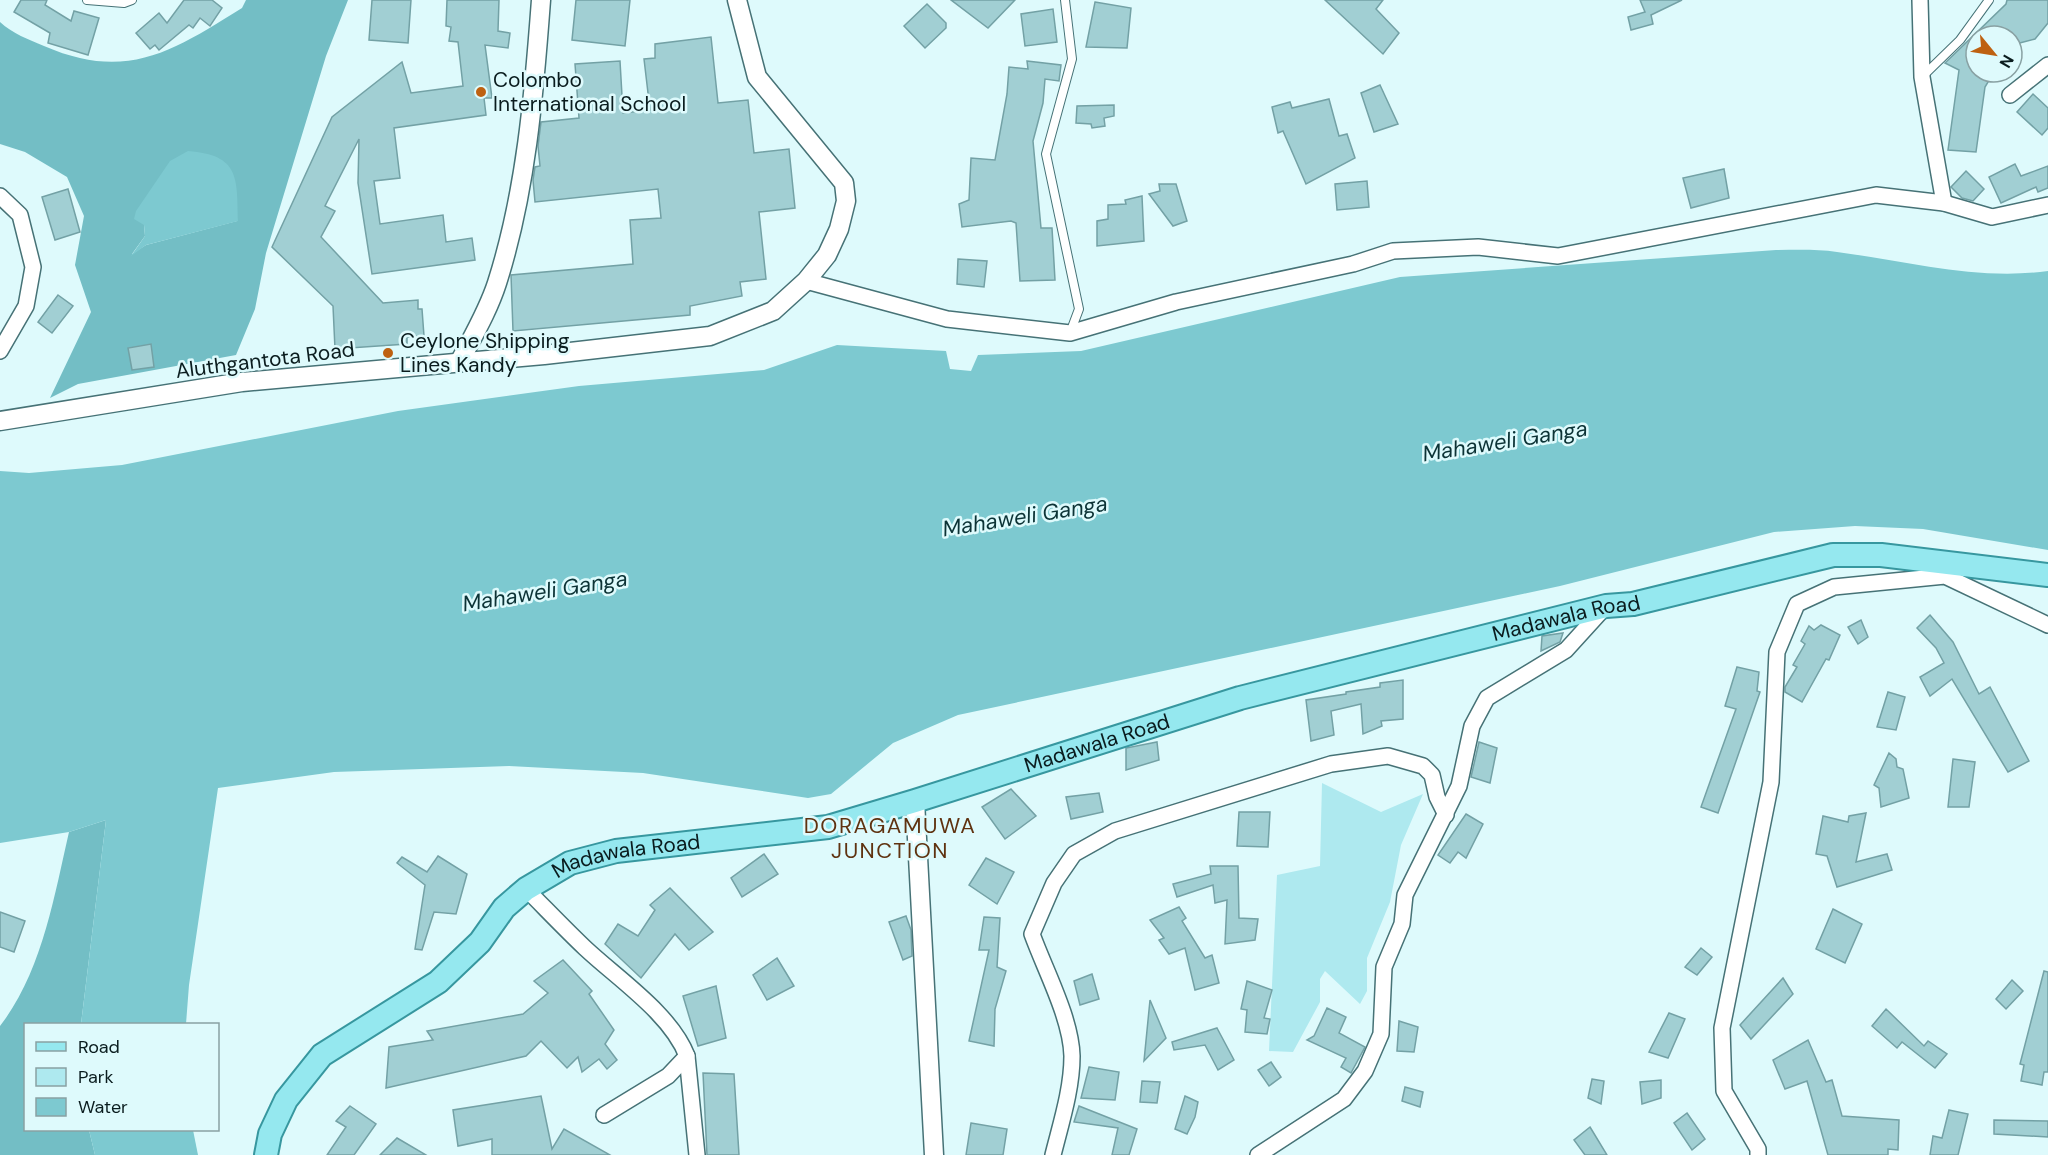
<svg xmlns="http://www.w3.org/2000/svg" width="2048" height="1155" viewBox="0 0 2048 1155" font-family="'DM Sans',sans-serif">
<style>
.green{fill:#aee9ef}
.forest{fill:#73bec5;fill-rule:evenodd}
.water{fill:#7dc9d0}
.building{fill:#a1cfd3;stroke:#73a1a5;stroke-width:1.5}
.lines{fill:none;stroke-linecap:round;stroke-linejoin:round}
.service-casing{stroke:#467276;stroke-width:10}
.minor-casing{stroke:#467276;stroke-width:18}
.tertiary-casing{stroke:#467276;stroke-width:21}
.primary-casing{stroke:#37979f;stroke-width:26}
.service{stroke:#fff;stroke-width:8}
.minor{stroke:#fff;stroke-width:15}
.tertiary{stroke:#fff;stroke-width:18}
.primary{stroke:#95e8ef;stroke-width:22}
.poi-dot{fill:#be6111;stroke:#defafc;stroke-width:2}
.labels{text-anchor:middle;dominant-baseline:central;stroke-width:5;stroke-linejoin:round;paint-order:stroke}
.poi-label{font-size:21px;fill:#0a1c1e;stroke:#defafc;text-anchor:start}
.street-label{font-size:21px;fill:#0a1c1e;stroke:#defafc}
.water-label{font-size:22px;font-style:italic;fill:#0c3336;stroke:#defafc}
.neighbourhood-label{font-size:22px;letter-spacing:1.5px;fill:#5f3210;stroke:#defafc}
</style>
<rect width="100%" height="100%" fill="#defafc"/>
<path class="green" d="M1322 783 1381 812 1423 794 1401 845 1390 902 1367 958V991L1360 1004 1325 971 1320 979V1002L1293 1052 1269 1051 1277 875 1320 866Z"/>
<g class="forest">
<path d="M246 0H348L326 56 266 253 255 309 236 355 78 384 50 398 91 312 75 265 84 216 67 177 25 152 0 144V22C13 34 28 39 44 46 127 82 173 51 242 8ZM237 221 146 245 132 254 145 236 144 225Z"/>
<path d="M106 820 81 1024H26V1130H89L95 1155H0V1026C42 972 54 897 69 832Z"/>
</g>
<g class="water">
<path d="M188 151C240 155 237 178 238 221L146 245 131 256 145 236 144 225 134 219 136 211 170 161Z"/>
<path d="M1776 250C1796 250 1817 249 1837 252 1907 261 1977 281 2048 271V550L1923 529 1855 526 1774 532 1560 586 958 715 893 743 831 794 808 798 643 773 509 766 334 772 218 788 189 985 186 1024H81L106 820 69 832 0 843V471L29 473 122 465 398 411 579 386 764 370 837 345 946 351 950 369 971 371 978 355 1081 351 1400 277Z"/>
<path d="M89 1130H193L198 1155H95Z"/>
</g>
<g class="building">
<path d="M21 0H47L45 5 71 21 74 11 99 18 88 55 48 43 50 33 14 12Z"/>
<path d="M184 0H212L222 8 210 26 200 18 193 28 189 25 159 50 155 45 150 49 136 33 159 13 167 23Z"/>
<path d="M372 0H411L408 43 369 40Z"/>
<path d="M447 0H499L498 31 510 33 508 48 485 45 492 98H484L486 115 394 128 400 178 374 181 380 224 443 215 446 242 472 238 475 260 372 274 358 183 359 139 325 206 335 211 321 237 383 303 418 300V309H422L424 336 407 337V344L335 349 333 306 272 247 332 117 402 62 411 93 463 86 458 42 449 41 451 27 446 26Z"/>
<path d="M576 0H630L625 46 572 40Z"/>
<path d="M951 0H1015L988 28Z"/>
<path d="M1325 0H1383L1376 9 1399 33 1383 54Z"/>
<path d="M1640 0H1682L1651 15 1653 24 1631 30 1628 17 1645 12Z"/>
<path d="M2007 0H2048V23L2035 39 2012 45V36H1976V72H1994L1985 87 1976 152 1948 150 1959 70 1945 63 2006 4Z"/>
<path d="M1095 2 1131 8 1127 48 1086 47Z"/>
<path d="M927 4 946 23V28L925 48 904 26Z"/>
<path d="M1053 9 1057 42 1025 46 1021 14Z"/>
<path d="M711 37 718 103 748 100 754 153 789 149 795 208 759 212 766 279 740 282 742 296 690 306V315L513 331 511 275 633 264 630 220 661 218 658 189 535 202 533 180 535 167 540 166 538 146 541 122 579 118 575 64 620 61 623 113 650 110 644 59 655 58V44Z"/>
<path d="M1027 61 1061 65 1059 81 1045 79 1043 103 1033 141 1041 228H1052L1055 280 1020 281 1016 223 1011 221 962 227 959 204 969 200 971 158 995 160 1007 94 1009 67 1028 69Z"/>
<path d="M1380 85 1398 124 1374 132 1361 93Z"/>
<path d="M2033 94 2048 108V128L2042 135 2017 112Z"/>
<path d="M1329 99 1339 136 1347 134 1355 158 1306 184 1283 131 1278 133 1272 107 1290 102 1292 108Z"/>
<path d="M1114 105V116L1104 118 1105 126 1092 128 1091 124 1076 123 1077 106Z"/>
<path d="M2015 164 2021 176 2048 166V188L2038 192 2036 187 2001 203 1989 177Z"/>
<path d="M1724 169 1729 198 1691 208 1683 178Z"/>
<path d="M1966 171 1984 189 1973 201 1962 198 1951 187Z"/>
<path d="M1367 181 1369 207 1337 210 1335 184Z"/>
<path d="M1159 184H1176L1187 221 1173 226 1149 194 1160 191Z"/>
<path d="M68 189 80 232 55 240 42 197Z"/>
<path d="M1142 196 1144 241 1097 246V221L1108 219V205L1126 204 1125 200Z"/>
<path d="M958 259 987 261 984 287 957 284Z"/>
<path d="M58 295 73 306 52 333 38 322Z"/>
<path d="M151 344 154 367 132 370 128 348Z"/>
<path d="M1930 615 1953 642 1979 694 1990 687 2029 761 2008 772 1952 679 1930 696 1920 677 1944 663 1936 648 1917 628Z"/>
<path d="M1861 620 1868 637 1858 644 1848 627Z"/>
<path d="M1821 625 1840 635 1829 660 1826 659 1802 702 1785 692V687L1797 667 1793 665 1805 644 1801 641 1809 626 1814 630Z"/>
<path d="M1563 633 1560 642 1541 651 1542 636Z"/>
<path d="M1737 667 1759 672 1757 691 1760 692 1718 813 1701 807 1736 709 1725 706Z"/>
<path d="M1403 680V719L1381 721 1382 726 1363 734 1361 704 1331 711 1334 735 1311 741 1306 700 1346 694V692L1380 687V683Z"/>
<path d="M1888 692 1905 697 1896 730 1877 727Z"/>
<path d="M1157 742 1159 760 1126 770V748Z"/>
<path d="M1479 742 1497 748 1490 783 1471 777Z"/>
<path d="M1889 753 1896 759 1897 767 1903 769 1909 798 1881 807 1879 788 1874 785Z"/>
<path d="M1953 759 1975 762 1969 807H1948Z"/>
<path d="M1011 789 1036 816 1005 839 982 807Z"/>
<path d="M1099 793 1103 812 1071 819 1066 797Z"/>
<path d="M1239 812H1270L1268 847 1237 846Z"/>
<path d="M1866 813 1856 862 1887 854 1892 870 1837 887 1827 856 1816 854 1823 816 1848 822 1849 816Z"/>
<path d="M1466 814 1483 824 1466 858 1458 852 1450 863 1438 855Z"/>
<path d="M764 854 778 874 742 897 731 878Z"/>
<path d="M438 856 467 874 456 914 434 912 422 950 415 949 425 885 397 863 402 857 427 872Z"/>
<path d="M986 858 1014 872 997 904 969 885Z"/>
<path d="M1210 866H1238L1239 918 1258 919 1255 940 1225 944 1227 900 1215 903 1213 885 1177 897 1173 884 1211 874Z"/>
<path d="M670 888 713 932 689 950 675 934 641 978 605 944 618 924 638 936 655 910 650 905Z"/>
<path d="M1179 907 1186 918 1182 921 1205 958 1212 955 1219 983 1195 990 1185 948 1169 954 1159 940 1164 938 1150 920Z"/>
<path d="M1833 909 1862 924 1845 963 1816 949Z"/>
<path d="M0 912 25 921 14 952 0 947Z"/>
<path d="M906 916 911 930 912 956 903 960 889 922Z"/>
<path d="M984 917 1000 918 997 967 1006 971 995 1009 994 1046 969 1041 989 950H979Z"/>
<path d="M1701 948 1712 957 1697 975 1685 967Z"/>
<path d="M777 958 794 986 767 1000 753 975Z"/>
<path d="M563 960 592 991 589 994 614 1030 605 1044 617 1060 607 1069 599 1059 582 1072 578 1057 567 1068 541 1041 526 1056 386 1088 389 1047 433 1040 427 1031 523 1014 548 993 534 981Z"/>
<path d="M2044 971 2048 972V1072H2044L2042 1085 2021 1081 2024 1065 2020 1064Z"/>
<path d="M1092 974 1099 999 1080 1005 1074 981Z"/>
<path d="M1783 978 1793 994 1751 1039 1740 1025Z"/>
<path d="M2012 980 2023 991 2006 1009 1996 999Z"/>
<path d="M1247 981 1272 990 1264 1018 1270 1019 1267 1034 1245 1032 1247 1010 1241 1009Z"/>
<path d="M716 986 726 1038 698 1046 683 996Z"/>
<path d="M1150 1000 1166 1038 1144 1061Z"/>
<path d="M1327 1008 1346 1017 1339 1033 1365 1047 1351 1073 1341 1067 1346 1058 1307 1040 1314 1036Z"/>
<path d="M1886 1009 1924 1046 1928 1041 1947 1054 1935 1068 1902 1042 1897 1048 1872 1026Z"/>
<path d="M1669 1013 1685 1019 1668 1058 1649 1052Z"/>
<path d="M1399 1021 1418 1027 1414 1052 1397 1051Z"/>
<path d="M1217 1028 1234 1060 1218 1070 1205 1045 1174 1050 1172 1042Z"/>
<path d="M1808 1040 1826 1082 1832 1080 1842 1116 1899 1120 1898 1150 1888 1149V1155H1828L1807 1081 1785 1089 1773 1060Z"/>
<path d="M1271 1062 1281 1077 1269 1086 1258 1070Z"/>
<path d="M1089 1067 1119 1072 1115 1100 1081 1098Z"/>
<path d="M703 1073 734 1074 739 1155H707Z"/>
<path d="M1592 1079 1604 1081 1601 1104 1588 1098Z"/>
<path d="M1661 1080V1098L1642 1104 1640 1082Z"/>
<path d="M1142 1081 1160 1082 1157 1103 1140 1102Z"/>
<path d="M1405 1087 1423 1092 1420 1107 1402 1101Z"/>
<path d="M541 1096 552 1149 564 1129 610 1155H492V1139L458 1146 453 1110Z"/>
<path d="M1185 1096 1198 1102 1195 1117 1187 1134 1175 1129Z"/>
<path d="M350 1106 376 1124 354 1155H327L346 1127 336 1121Z"/>
<path d="M1079 1106 1137 1129 1129 1155H1112L1118 1128 1074 1122Z"/>
<path d="M1949 1110 1968 1114 1958 1155H1930L1933 1136 1942 1138Z"/>
<path d="M1687 1113 1705 1139 1692 1150 1674 1123Z"/>
<path d="M1994 1120 2048 1121V1137L1994 1134Z"/>
<path d="M971 1123 1007 1129 1003 1155H966Z"/>
<path d="M1590 1127 1607 1155H1585L1574 1140Z"/>
<path d="M397 1138 426 1155H380Z"/>
</g>
<g class="lines">
<g class="service-casing">
<g id="service">
<path d="M87 0 124 3 132 0"/>
<path d="M1065 0 1072 59 1046 154 1079 309 1070 333"/>
<path d="M1923 76 1960 40 1989 0"/>
</g>
</g>
<g class="minor-casing">
<g id="minor">
<path d="M1920 0 1922 77 1944 203"/>
<path d="M2010 95 2048 65"/>
<path d="M0 196 20 215 33 267 26 306 0 351"/>
<path d="M806 281 947 319 1070 333 1176 302 1353 264 1393 251 1478 247 1558 256 1876 195 1944 203 1992 217 2048 205"/>
<path d="M526 889C546 909 565 929 585 948 618 979 671 1014 687 1056L697 1155"/>
<path d="M604 1115 668 1076 687 1056"/>
<path d="M1053 1155C1061 1123 1072 1089 1072 1056 1071 1018 1045 970 1032 934L1054 883 1074 854 1115 831 1331 764 1388 756 1423 766 1432 775 1437 797 1446 815"/>
<path d="M1258 1155 1344 1099 1365 1071 1381 1034 1384 967 1402 924 1405 895 1459 786 1472 726 1487 698 1566 650 1606 606"/>
<path d="M1758 1155V1149L1724 1091 1722 1028 1771 782 1777 652 1797 604 1834 587 1945 576 2048 625"/>
</g>
</g>
<g class="tertiary-casing">
<g id="tertiary">
<path d="M460 361C473 336 488 311 497 283 526 192 534 95 541 0"/>
<path d="M0 421 242 382 544 355 710 336 773 311 806 281 827 255 839 229 846 201 844 183 757 77 737 0"/>
<path d="M915 801 934 1155"/>
</g>
</g>
<g class="primary-casing">
<g id="primary">
<path id="s1" d="M266 1155 270 1134 286 1100 322 1055 438 982 480 942 504 908 526 889 570 863 616 851 828 827 915 801 1240 698 1606 606 1633 604 1833 555H1881L2048 575"/>
</g>
</g>
<use href="#service" class="service"/>
<use href="#minor" class="minor"/>
<use href="#tertiary" class="tertiary"/>
<use href="#primary" class="primary"/>
</g>
<g class="poi-dot">
<circle cx="481" cy="92" r="6"/>
<circle cx="388" cy="353" r="6"/>
</g>
<g class="labels">
<g class="poi-label">
<text x="493" y="80">Colombo<tspan x="493" dy="24">International School</tspan></text>
<text x="400" y="341">Ceylone Shipping<tspan x="400" dy="24">Lines Kandy</tspan></text>
</g>
<g class="street-label">
<text transform="translate(265 360) rotate(-7)">Aluthgantota Road</text>
<text stroke="none"><textPath href="#s1" startOffset="1462">Madawala Road</textPath></text>
<text stroke="none"><textPath href="#s1" startOffset="976">Madawala Road</textPath></text>
<text stroke="none"><textPath href="#s1" startOffset="490">Madawala Road</textPath></text>
</g>
<g class="water-label">
<text transform="translate(1505 441) rotate(-9)">Mahaweli Ganga</text>
<text transform="translate(1025 516) rotate(-9)">Mahaweli Ganga</text>
<text transform="translate(545 591) rotate(-9)">Mahaweli Ganga</text>
</g>
<g class="neighbourhood-label">
<text x="890" y="825">DORAGAMUWA<tspan x="890" dy="25">JUNCTION</tspan></text>
</g>
</g>
<rect x="24" y="1023" width="195" height="108" fill="#defafc" stroke="#89a1a3" stroke-width="1.5"/>
<rect x="36" y="1042" width="30" height="9" fill="#95e8ef" stroke="#89a1a3" stroke-width="1.5"/>
<text x="78" y="1053" font-size="18" fill="#0a1c1e">Road</text>
<rect x="36" y="1068" width="30" height="18" fill="#aee9ef" stroke="#89a1a3" stroke-width="1.5"/>
<text x="78" y="1083" font-size="18" fill="#0a1c1e">Park</text>
<rect x="36" y="1098" width="30" height="18" fill="#7dc9d0" stroke="#89a1a3" stroke-width="1.5"/>
<text x="78" y="1113" font-size="18" fill="#0a1c1e">Water</text>
<g transform="translate(1994 54) rotate(120)"><circle r="28" fill="#defafc" stroke="#89a1a3" stroke-width="1.5"/>
<path d="M0-4.5L10 22L0 15L-10 22Z" fill="#be6111"/>
<text y="-9" font-size="16" font-weight="bold" text-anchor="middle" fill="#0a1c1e">N</text>
</g>
</svg>
